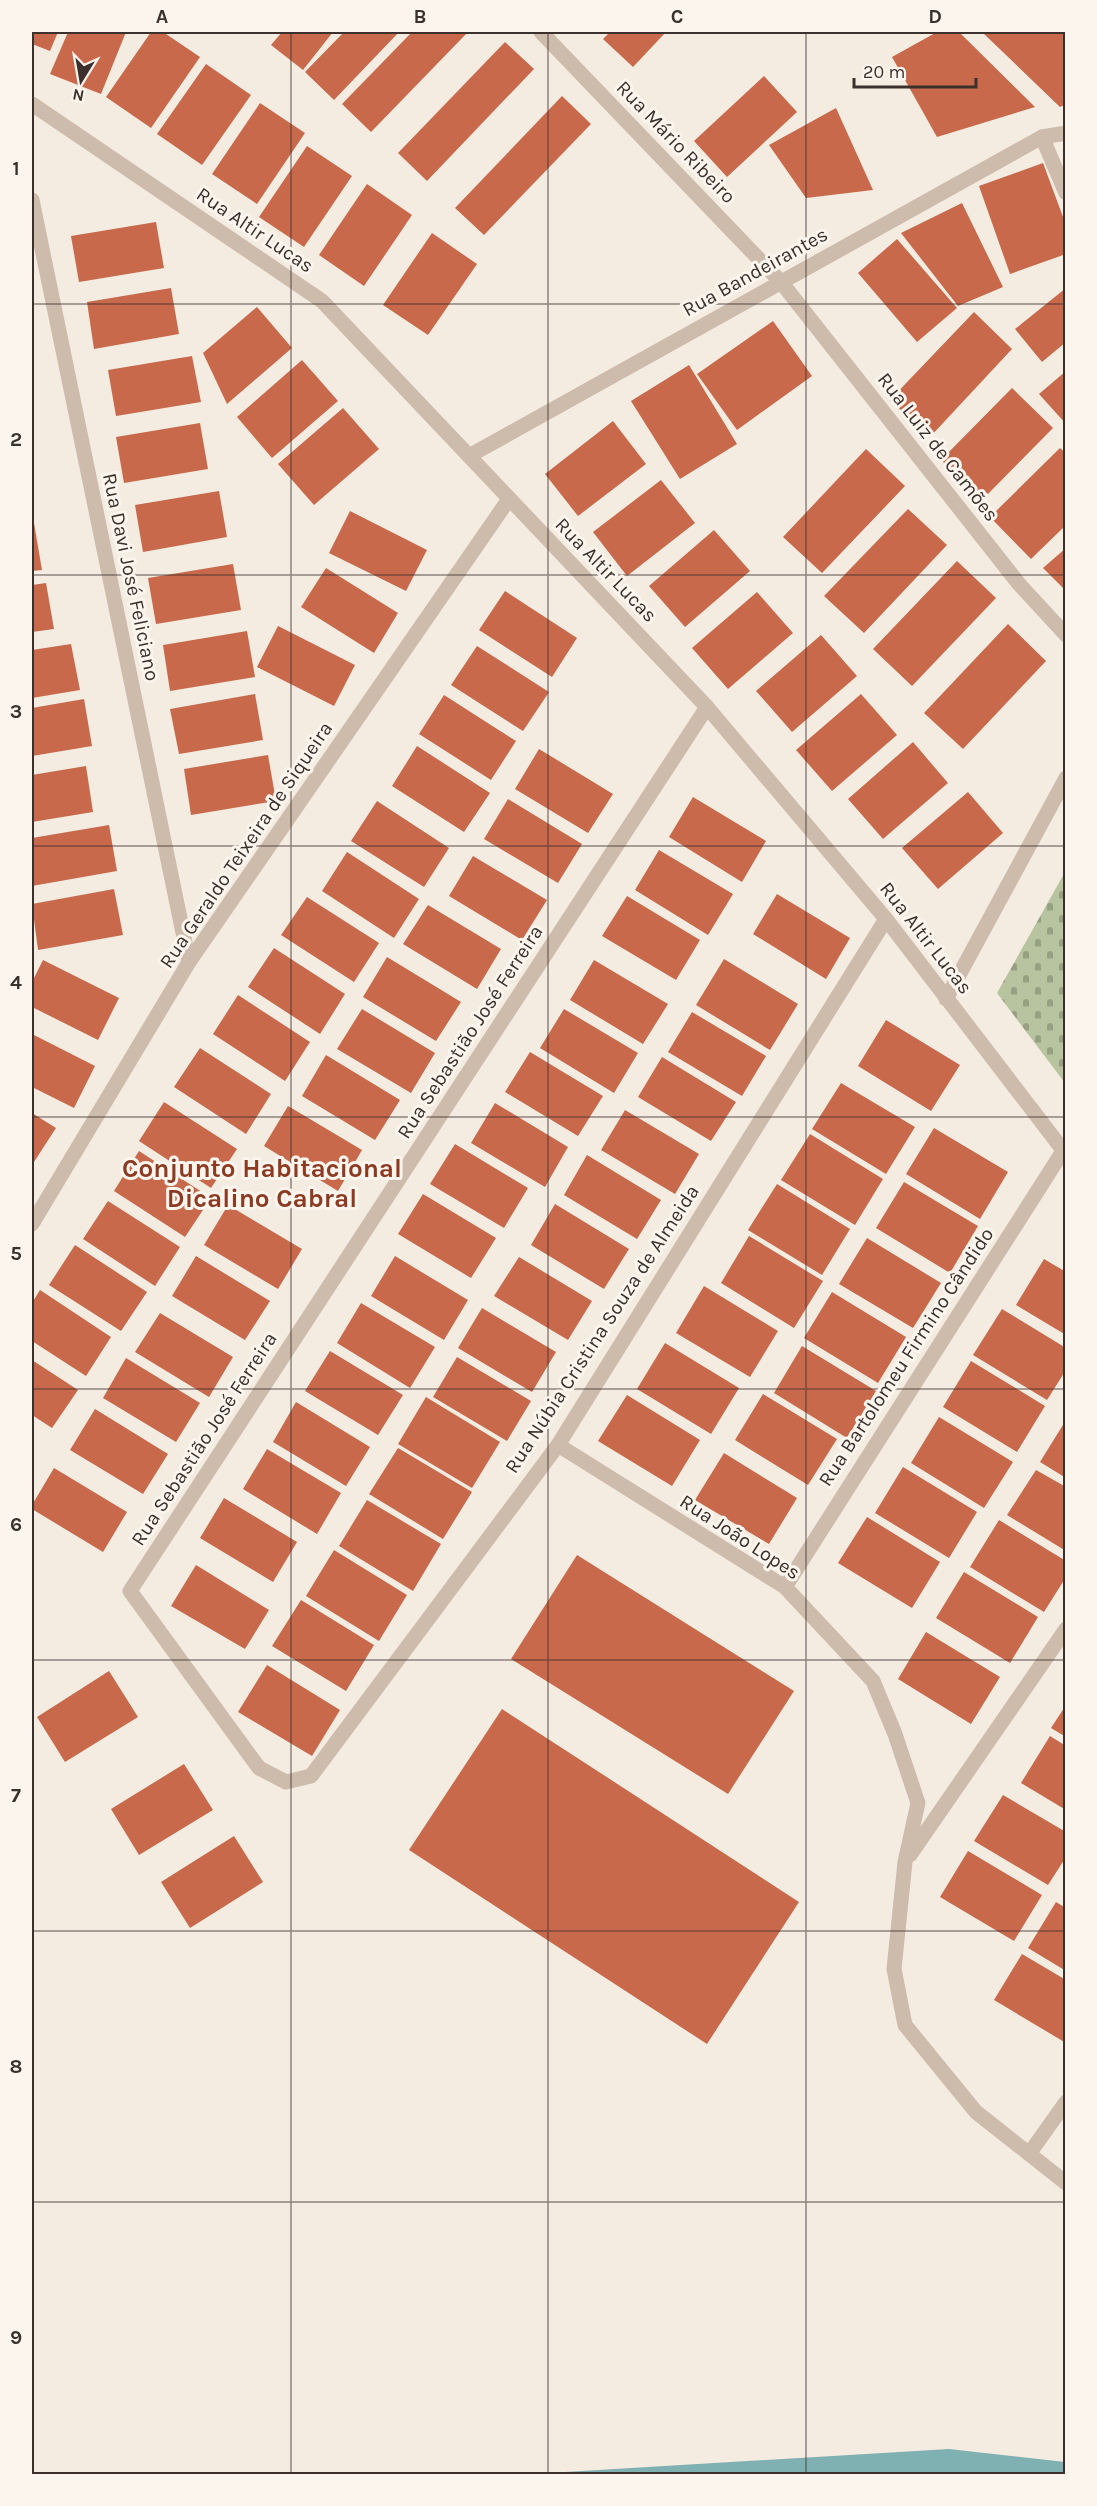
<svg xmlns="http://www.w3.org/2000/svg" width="1097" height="2506" viewBox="0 0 1097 2506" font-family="Karla,sans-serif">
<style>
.cemetery{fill:url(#cemetery-stones)}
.water{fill:#7fb0b2}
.building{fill:#c8694b}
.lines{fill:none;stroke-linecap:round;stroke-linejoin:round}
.minor{stroke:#cdbbac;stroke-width:15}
.grid{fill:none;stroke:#3b302b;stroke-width:1.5;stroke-opacity:0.55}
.labels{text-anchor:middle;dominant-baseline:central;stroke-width:6;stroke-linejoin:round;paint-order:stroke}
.street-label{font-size:20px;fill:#3b302b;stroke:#fbf5ee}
.district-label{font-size:26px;font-weight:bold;fill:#8c3b22;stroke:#fbf5ee}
.neatline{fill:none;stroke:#3b302b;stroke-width:2}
.grid-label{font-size:20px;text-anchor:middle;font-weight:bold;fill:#3b302b}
</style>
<defs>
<pattern id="cemetery-stones" width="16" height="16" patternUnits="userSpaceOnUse" patternTransform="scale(1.5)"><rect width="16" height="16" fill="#b8c4a0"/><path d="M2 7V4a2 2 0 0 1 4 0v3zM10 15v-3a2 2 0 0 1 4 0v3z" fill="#97a083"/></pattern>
</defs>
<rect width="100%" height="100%" fill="#f4ebe1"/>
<path class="cemetery" d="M1065 872V1083L997 993Z"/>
<path class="water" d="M949 2449 1065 2462V2474H532Z"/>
<g class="building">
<path d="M32 32H58L50 51 32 44Z"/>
<path d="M68 32H126L101 94 50 74Z"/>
<path d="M151 32H163L200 57 151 128 106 97Z"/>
<path d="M282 32H333L303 70 271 45Z"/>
<path d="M344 32H399L334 100 305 72Z"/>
<path d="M412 32H468L371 132 342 104Z"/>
<path d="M610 32H666L633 67 603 39Z"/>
<path d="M937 32H959L1035 107 937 137 892 57Z"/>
<path d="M982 32H1066V104L1060 107Z"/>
<path d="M505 42 534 69 427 181 398 153Z"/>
<path d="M206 64 251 95 202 165 157 134Z"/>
<path d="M764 76 797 112 727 177 694 141Z"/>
<path d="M562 96 591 124 484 235 455 208Z"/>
<path d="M260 103 305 133 257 204 212 174Z"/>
<path d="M836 108 873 190 806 198 769 145Z"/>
<path d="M307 146 352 176 304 247 259 217Z"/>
<path d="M1043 163 1066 225V254L1010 274 979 186Z"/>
<path d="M367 184 412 215 364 286 319 255Z"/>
<path d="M962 203 1003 287 958 306 901 233Z"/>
<path d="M156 222 164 268 79 282 71 236Z"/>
<path d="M432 233 477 264 428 335 383 305Z"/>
<path d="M897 239 957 308 917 342 858 273Z"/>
<path d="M171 288 179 334 94 349 87 302Z"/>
<path d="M1066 288V342L1042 362 1015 329Z"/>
<path d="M257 307 292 348 227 404 203 353Z"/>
<path d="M974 312 1012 349 930 437 890 400Z"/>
<path d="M773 321 812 376 737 430 697 374Z"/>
<path d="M192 356 201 402 116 416 108 370Z"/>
<path d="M302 360 338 401 272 458 237 417Z"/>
<path d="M689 365 737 444 680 479 631 401Z"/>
<path d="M1066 371V424L1039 394Z"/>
<path d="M1012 388 1053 428 982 500 941 460Z"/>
<path d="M343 408 379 449 314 505 278 464Z"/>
<path d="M613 421 646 464 578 516 545 474Z"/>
<path d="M200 423 208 469 124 483 116 437Z"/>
<path d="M1060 448 1066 453V525L1031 559 990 517Z"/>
<path d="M866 449 905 486 822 573 783 537Z"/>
<path d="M661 480 695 523 627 576 593 532Z"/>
<path d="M219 491 227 537 143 552 135 505Z"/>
<path d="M908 509 947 545 864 633 824 596Z"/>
<path d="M350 511 427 550 406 591 329 553Z"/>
<path d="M34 523 42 570 32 571V524Z"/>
<path d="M714 530 750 571 685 627 649 586Z"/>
<path d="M1066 548V591L1043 568Z"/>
<path d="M957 561 996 598 912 686 873 649Z"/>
<path d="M233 564 241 610 156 624 148 578Z"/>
<path d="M326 568 398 613 374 653 301 607Z"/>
<path d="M46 583 54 629 32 632V585Z"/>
<path d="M505 591 577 638 552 677 479 630Z"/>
<path d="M757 592 793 633 728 689 692 648Z"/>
<path d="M1008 624 1046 661 963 749 924 713Z"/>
<path d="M278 626 355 665 334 706 257 667Z"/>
<path d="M247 631 255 677 170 691 163 645Z"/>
<path d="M821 635 857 676 792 732 756 691Z"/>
<path d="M71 644 80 690 32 698V650Z"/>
<path d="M477 646 549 692 523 731 451 685Z"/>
<path d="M255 694 263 740 179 754 170 709Z"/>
<path d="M861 694 897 735 832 791 796 750Z"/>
<path d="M444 695 516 741 491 780 419 734Z"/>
<path d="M84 699 92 746 32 756V708Z"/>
<path d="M913 742 948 783 883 839 848 799Z"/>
<path d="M417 746 490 793 464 832 392 786Z"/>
<path d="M539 749 613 794 588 833 515 789Z"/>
<path d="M268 755 276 801 191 815 184 769Z"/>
<path d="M86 766 93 812 32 822V775Z"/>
<path d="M968 792 1003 833 938 889 902 848Z"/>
<path d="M693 797 766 841 742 882 669 837Z"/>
<path d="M508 799 582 844 558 883 484 839Z"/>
<path d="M377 801 449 848 424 887 351 841Z"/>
<path d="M109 825 117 871 32 886V838Z"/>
<path d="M659 850 733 894 708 935 635 890Z"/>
<path d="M347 852 419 899 394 938 322 891Z"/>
<path d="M473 856 547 900 522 940 449 896Z"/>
<path d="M114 889 123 935 38 950 32 904Z"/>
<path d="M777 894 850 938 826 979 753 934Z"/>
<path d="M627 896 700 940 676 980 602 936Z"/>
<path d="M307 897 379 943 354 982 281 935Z"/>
<path d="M428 905 501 949 477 989 403 944Z"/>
<path d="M274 948 345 994 320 1034 248 987Z"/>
<path d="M387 957 461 1002 436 1041 363 997Z"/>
<path d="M724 959 798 1004 770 1050 696 1005Z"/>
<path d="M43 960 119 998 98 1040 32 1007V982Z"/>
<path d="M594 960 668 1004 643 1044 570 1000Z"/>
<path d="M238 995 310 1042 285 1081 213 1034Z"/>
<path d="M362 1009 435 1053 411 1093 337 1049Z"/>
<path d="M564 1009 638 1053 614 1093 540 1048Z"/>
<path d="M692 1012 766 1056 742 1096 668 1052Z"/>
<path d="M886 1020 960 1065 931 1111 858 1066Z"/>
<path d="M32 1034 95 1066 74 1108 32 1087Z"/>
<path d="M200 1048 271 1094 246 1134 174 1087Z"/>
<path d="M530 1052 603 1096 578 1136 505 1092Z"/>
<path d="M326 1055 400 1100 375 1140 302 1096Z"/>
<path d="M662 1057 736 1102 711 1141 638 1097Z"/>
<path d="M841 1083 915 1127 886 1174 812 1129Z"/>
<path d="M164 1102 237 1149 211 1188 139 1141Z"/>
<path d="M495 1103 568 1147 545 1187 471 1143Z"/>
<path d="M288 1106 362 1150 338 1191 264 1146Z"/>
<path d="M625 1110 699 1154 675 1194 601 1150Z"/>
<path d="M32 1113 56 1128 32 1165Z"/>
<path d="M934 1128 1008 1172 980 1219 906 1174Z"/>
<path d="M810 1134 883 1179 855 1225 781 1180Z"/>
<path d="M455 1144 528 1188 504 1228 430 1184Z"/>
<path d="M139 1151 211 1198 185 1237 114 1191Z"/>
<path d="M587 1155 661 1200 637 1239 564 1195Z"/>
<path d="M904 1182 978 1226 950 1273 876 1228Z"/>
<path d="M777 1184 850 1229 822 1275 748 1230Z"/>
<path d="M423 1194 496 1238 471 1278 398 1234Z"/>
<path d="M108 1201 180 1247 155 1286 83 1239Z"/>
<path d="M555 1204 629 1249 604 1289 531 1245Z"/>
<path d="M228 1205 302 1249 278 1289 204 1245Z"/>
<path d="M749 1236 823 1281 794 1328 721 1283Z"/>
<path d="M867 1238 941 1283 913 1328 839 1284Z"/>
<path d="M75 1245 147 1292 121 1331 49 1285Z"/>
<path d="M196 1256 270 1301 245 1340 172 1296Z"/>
<path d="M395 1256 468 1300 444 1340 371 1296Z"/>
<path d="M519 1257 592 1301 568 1340 494 1296Z"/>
<path d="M1044 1259 1066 1272V1335L1016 1305Z"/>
<path d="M704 1286 778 1331 750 1377 676 1333Z"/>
<path d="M40 1290 111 1337 86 1376 32 1341V1303Z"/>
<path d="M832 1292 906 1337 878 1383 804 1338Z"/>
<path d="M361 1303 435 1347 410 1388 337 1343Z"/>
<path d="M482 1308 556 1352 532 1392 458 1348Z"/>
<path d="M1002 1309 1066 1348V1370L1047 1400 973 1355Z"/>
<path d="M160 1313 233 1357 209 1397 135 1352Z"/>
<path d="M665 1343 739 1388 711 1434 637 1389Z"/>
<path d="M802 1346 876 1391 847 1438 774 1393Z"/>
<path d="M330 1351 403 1395 378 1435 305 1391Z"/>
<path d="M457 1357 531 1401 507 1441 433 1397Z"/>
<path d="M126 1358 200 1403 176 1442 103 1398Z"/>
<path d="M32 1360 78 1390 52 1428 32 1415Z"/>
<path d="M971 1361 1045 1406 1017 1452 943 1407Z"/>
<path d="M763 1394 837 1439 808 1485 735 1440Z"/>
<path d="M627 1395 700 1440 672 1486 598 1441Z"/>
<path d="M426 1397 500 1442 472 1488 398 1444Z"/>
<path d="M296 1402 370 1447 346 1486 273 1442Z"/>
<path d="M95 1409 168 1454 143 1494 70 1450Z"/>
<path d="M939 1417 1013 1462 984 1508 911 1463Z"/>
<path d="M1066 1420V1478L1040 1462Z"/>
<path d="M398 1448 472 1492 443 1539 369 1494Z"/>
<path d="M267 1449 341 1493 317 1534 243 1489Z"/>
<path d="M724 1453 797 1498 769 1544 695 1500Z"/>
<path d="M903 1467 977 1512 949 1558 875 1513Z"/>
<path d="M54 1468 127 1512 103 1552 32 1509V1505Z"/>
<path d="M1036 1470 1066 1487V1551L1007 1515Z"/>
<path d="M224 1498 297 1542 273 1582 200 1538Z"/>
<path d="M367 1500 441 1544 413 1591 339 1546Z"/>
<path d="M867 1517 940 1562 912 1608 838 1563Z"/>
<path d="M999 1520 1066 1561V1577L1044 1612 970 1567Z"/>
<path d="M334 1550 407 1595 379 1641 306 1596Z"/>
<path d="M577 1555 794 1691 728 1794 511 1659Z"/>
<path d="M196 1565 269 1610 245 1649 171 1606Z"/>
<path d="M964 1572 1038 1617 1010 1663 936 1618Z"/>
<path d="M301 1600 374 1645 346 1691 272 1646Z"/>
<path d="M926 1632 1000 1677 971 1724 898 1679Z"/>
<path d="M267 1665 340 1710 312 1756 238 1712Z"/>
<path d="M109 1671 138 1717 65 1762 37 1717Z"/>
<path d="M1066 1705V1737L1051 1728Z"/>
<path d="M502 1709 799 1902 707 2044 409 1850Z"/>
<path d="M1050 1736 1066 1746V1810L1021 1783Z"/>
<path d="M184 1764 213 1810 139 1855 111 1809Z"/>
<path d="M1003 1795 1066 1832V1857L1048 1885 974 1841Z"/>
<path d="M234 1836 263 1882 190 1928 161 1882Z"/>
<path d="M968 1851 1042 1895 1014 1941 940 1897Z"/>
<path d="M1056 1902 1066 1908V1971L1028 1948Z"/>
<path d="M1022 1954 1066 1980V2043L994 2000Z"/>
</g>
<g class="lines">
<g class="minor">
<path d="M541 32 781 282 1019 584 1066 635"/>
<path d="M32 104 322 301 707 707 886 919 1066 1154"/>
<path d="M1042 137 1066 193"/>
<path d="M32 200 189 962"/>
<path d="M469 456 1042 137 1066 133"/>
<path d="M707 707 130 1591 259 1768 286 1782 311 1776 558 1445 886 919"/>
<path d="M946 999 1066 778"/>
<path d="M32 1224 189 962 509 499"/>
<path d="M558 1445 785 1587 873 1681 895 1734 918 1803 905 1862 894 1969 905 2025 976 2112 1066 2183"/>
<path d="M785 1587 1063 1151"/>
<path d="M910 1855 1066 1629"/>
<path d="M1029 2154 1066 2102"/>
</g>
</g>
<path class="grid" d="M291 32V2474M548 32V2474M806 32V2474M32 304H1066M32 575H1066M32 846H1066M32 1117H1066M32 1389H1066M32 1660H1066M32 1931H1066M32 2202H1066"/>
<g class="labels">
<g class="street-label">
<text transform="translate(676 142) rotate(46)">Rua Mário Ribeiro</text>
<text transform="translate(255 230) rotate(34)">Rua Altir Lucas</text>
<text transform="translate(755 272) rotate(-29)">Rua Bandeirantes</text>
<text transform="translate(938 447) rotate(52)">Rua Luiz de Camões</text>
<text transform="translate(606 570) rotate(46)">Rua Altir Lucas</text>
<text transform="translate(131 577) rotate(78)">Rua Davi José Feliciano</text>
<text transform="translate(246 845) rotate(-56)">Rua Geraldo Teixeira de Siqueira</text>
<text transform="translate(926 938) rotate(52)">Rua Altir Lucas</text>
<text transform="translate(470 1032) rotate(-57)">Rua Sebastião José Ferreira</text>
<text transform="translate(602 1329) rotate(-57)">Rua Núbia Cristina Souza de Almeida</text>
<text transform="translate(906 1357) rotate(-57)">Rua Bartolomeu Firmino Cândido</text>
<text transform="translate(204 1439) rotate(-57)">Rua Sebastião José Ferreira</text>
<text transform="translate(740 1537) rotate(33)">Rua João Lopes</text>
</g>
<g class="district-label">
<text x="262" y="1168">Conjunto Habitacional<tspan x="262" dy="30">Dicalino Cabral</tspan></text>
</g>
</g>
<rect width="1097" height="2506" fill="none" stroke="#fbf5ee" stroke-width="66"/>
<g transform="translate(81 81) rotate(191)" stroke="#fbf5ee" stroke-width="4.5" paint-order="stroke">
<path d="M0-4.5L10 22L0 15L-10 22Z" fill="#3b302b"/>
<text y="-9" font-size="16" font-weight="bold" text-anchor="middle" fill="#3b302b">N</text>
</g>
<path d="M854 78v9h122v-9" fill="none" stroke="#3b302b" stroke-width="3"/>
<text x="863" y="78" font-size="18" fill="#3b302b" stroke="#fbf5ee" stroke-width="4.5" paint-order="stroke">20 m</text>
<rect x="33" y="33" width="1031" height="2440" class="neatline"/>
<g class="grid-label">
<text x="162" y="23">A</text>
<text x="420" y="23">B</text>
<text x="677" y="23">C</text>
<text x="935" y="23">D</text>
<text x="16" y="175">1</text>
<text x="16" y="446">2</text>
<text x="16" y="718">3</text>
<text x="16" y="989">4</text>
<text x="16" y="1260">5</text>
<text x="16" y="1531">6</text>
<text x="16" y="1802">7</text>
<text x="16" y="2073">8</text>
<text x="16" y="2344">9</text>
</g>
</svg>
